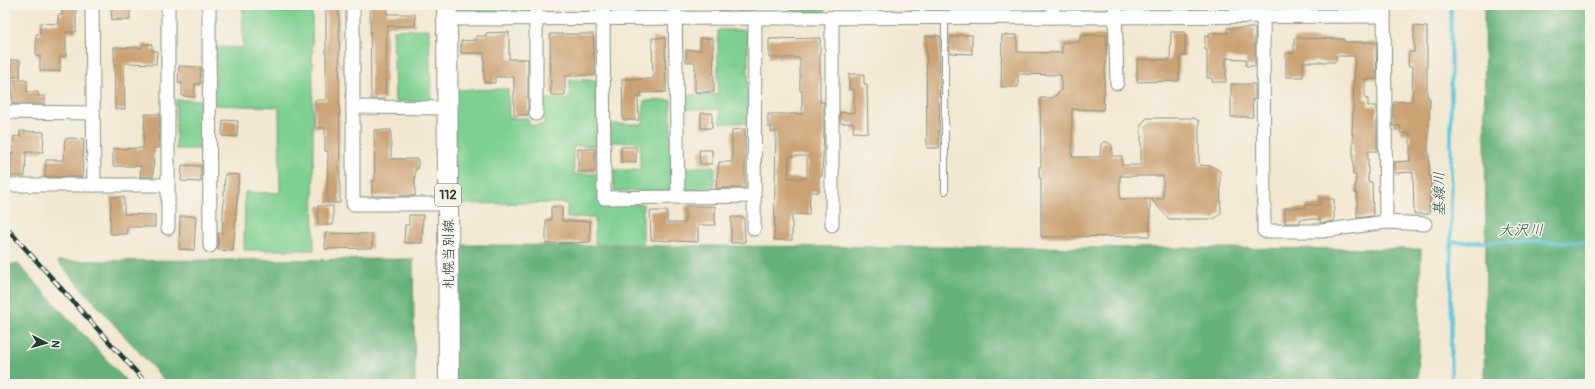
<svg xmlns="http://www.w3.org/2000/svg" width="1595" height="389" viewBox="0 0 1595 389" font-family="Pangolin,'Klee One',sans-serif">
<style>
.green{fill:#7ed092;stroke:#4e8663}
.forest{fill:#66b27c;stroke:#427858}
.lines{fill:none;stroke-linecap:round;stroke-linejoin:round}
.stream{stroke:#5fc7db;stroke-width:3.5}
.building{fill:#cba273;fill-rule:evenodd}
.service-casing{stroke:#889282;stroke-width:8}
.minor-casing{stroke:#889282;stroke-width:15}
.primary-casing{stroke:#889282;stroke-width:22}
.service{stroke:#fff;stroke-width:6}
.minor{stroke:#fff;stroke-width:13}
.primary{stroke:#fff;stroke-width:20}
.rail-casing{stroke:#1f3d34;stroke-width:4.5}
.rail{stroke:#f7f3e8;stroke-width:3;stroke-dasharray:9;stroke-linecap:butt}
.labels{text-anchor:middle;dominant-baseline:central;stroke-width:3;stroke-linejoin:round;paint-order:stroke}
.shield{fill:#f7f3e8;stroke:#60746a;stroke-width:1}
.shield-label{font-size:13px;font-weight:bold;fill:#1f3d34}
.street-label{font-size:14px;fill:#1f3d34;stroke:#f7f3e8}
.water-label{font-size:15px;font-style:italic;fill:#2c5955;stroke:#f7f3e8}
</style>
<rect width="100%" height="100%" fill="#f7f3e8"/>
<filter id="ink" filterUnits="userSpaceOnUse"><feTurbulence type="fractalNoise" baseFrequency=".025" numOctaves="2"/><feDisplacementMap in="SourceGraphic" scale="8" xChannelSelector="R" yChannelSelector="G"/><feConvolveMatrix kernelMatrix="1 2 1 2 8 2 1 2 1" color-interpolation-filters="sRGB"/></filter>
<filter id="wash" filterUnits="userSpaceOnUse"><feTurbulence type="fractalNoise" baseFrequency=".012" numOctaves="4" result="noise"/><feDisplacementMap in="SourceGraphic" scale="16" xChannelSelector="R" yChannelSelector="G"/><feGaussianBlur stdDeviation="0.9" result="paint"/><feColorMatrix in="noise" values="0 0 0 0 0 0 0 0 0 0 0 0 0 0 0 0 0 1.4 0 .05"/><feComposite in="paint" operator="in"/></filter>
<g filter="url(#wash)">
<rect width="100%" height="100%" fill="#f2e8d1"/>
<g class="green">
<path d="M243 5H312L314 250H244L245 192 280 193 279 107 215 105 216 47 243 48Z"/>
<rect x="454" y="5" width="78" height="10"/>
<rect x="714" y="5" width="40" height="7"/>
<path d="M791 5H825V12L791 13Z"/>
<path d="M429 29 431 101 395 102 393 30Z"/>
<path d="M718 30H748V123H720V109H684V95L718 94Z"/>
<path d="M570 80H596L597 146H573L574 174H600L601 204H643V244H595V217L567 218V203L455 204 453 90 508 89 509 118H528L529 125H544V99H570Z"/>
<rect x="176" y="100" width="27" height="49"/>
<path d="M671 100V191H614V170H640V142H610V124H643L644 101Z"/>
<path d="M715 166 714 191 683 190 684 168Z"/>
</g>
<g class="forest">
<path d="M1484 5H1590V384H1484L1486 251Z"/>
<path d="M455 245 1421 249 1418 384H454Z"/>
<path d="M413 259 415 384H168L57 261Z"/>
<path d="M5 264H18L129 384H5Z"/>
</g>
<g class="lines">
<g class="stream">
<path d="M1451 242H1590"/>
<path d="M1451 384V5"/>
</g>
</g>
<g id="blocks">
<g class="building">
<path d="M62 5H76V32H66V56H60V71H40V56H36V34H40V23L58 24V15H62Z"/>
<path d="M326 5H338L339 10 340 203H327L328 151H325V128H315V100H326Z"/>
<path d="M370 5H387V14H415V26H387L385 99H371Z"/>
<path d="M111 9H130V20H112Z"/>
<path d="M1414 26 1427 27V93L1428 98H1430L1428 152H1429V176H1431L1429 214H1414L1413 172 1395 173V162L1410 161V134L1400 133 1401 126H1393V107L1394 102 1412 101 1413 66H1408L1409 52H1414Z"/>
<path d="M1227 28H1255V66H1246V59L1226 58V82H1212V78H1207V50H1205V36L1209 37V33H1228Z"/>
<path d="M509 32V59H528V115H514V77H495V83H484V53H461V41L476 40V36H486V33Z"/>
<path d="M1171 32H1185V56H1180L1179 81 1137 82V59L1170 60Z"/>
<path d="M550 34H593L595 75 565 76V95H551Z"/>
<path d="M958 35H972V54L950 53V37H958Z"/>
<path d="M1002 35H1017V52L1062 53V42H1080V35H1107L1103 110 1072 109V157H1100L1101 144 1103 142H1107L1112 145V156H1122V165H1141V124L1147 118H1194L1199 121V165L1212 166 1220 171 1221 213 1214 219H1169L1151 199H1163V176H1120V199H1150V236L1041 237V178H1039V167H1041L1040 98H1052L1061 91V75L1018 74V87H1001Z"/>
<path d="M926 36H940L939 148H927Z"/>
<path d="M652 38H665L666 92 641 93V97H638L639 120H623L622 79H653Z"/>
<path d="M700 38H713L714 92H695V62H686V50H700Z"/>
<path d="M820 38V102H824V130L822 176H819V192H810L809 215 792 214V240H774L776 132H771V127H768V114H802V91H800V58H769V39ZM789 156H807V178H788Z"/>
<path d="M1294 38 1343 39 1344 42H1376L1377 79H1365V99H1368V106H1377V151H1368V182H1372L1373 216 1357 218V193H1355L1356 175H1353V134H1352L1355 56H1336V62H1303V77H1286V53H1294Z"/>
<path d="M143 44H152V51H157L156 64 126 63 124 65 125 109H115L114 47 142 48Z"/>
<rect x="5" y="60" width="15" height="17"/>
<path d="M179 66 201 67 200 84H195L194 97 182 96V83H178Z"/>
<path d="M849 74H864V84H867L868 133 853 132 854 123H840V112L854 113V89H849Z"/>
<path d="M12 80H27V92H38V96H45V104H12Z"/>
<path d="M1231 84H1255V100H1252L1253 117H1231Z"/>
<rect x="701" y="113" width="11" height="15"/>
<path d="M145 114H160L159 148H154L153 177H140L141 166H113V149L143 148Z"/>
<path d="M223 120 238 121 237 137 222 136Z"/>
<path d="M745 129V188H716L719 162H732V130Z"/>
<path d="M374 130H391V159H418V169H415V196H372V181H375Z"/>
<path d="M20 131 44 132 43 152H26L25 176H10L11 153 13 154 14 136 20 137Z"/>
<path d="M70 138 84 139 82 177H45L46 160H64L65 139Z"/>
<rect x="621" y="147" width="15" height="15"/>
<rect x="578" y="149" width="17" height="23"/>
<path d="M699 150H712V164H700Z"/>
<path d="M182 165 201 166V182L181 181Z"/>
<path d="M225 174 239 175 233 251 218 250V233H222Z"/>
<path d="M111 197H124V214L155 215V227H127V234H110Z"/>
<path d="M1320 199H1334V221L1320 223V219H1300V223H1285V208H1306V205H1320Z"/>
<rect x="318" y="206" width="15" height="19"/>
<path d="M685 206H715V225H698V242L651 240 650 211H667V223H685Z"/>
<path d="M551 207H562V221H590V242L546 244V220H551Z"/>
<path d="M409 215H423L422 243H404L405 225H409Z"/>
<path d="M180 216H196L194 250 179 249Z"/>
<path d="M731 217H744L745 242 731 243Z"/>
<path d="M325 233 372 234V248L325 249Z"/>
</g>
</g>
</g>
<g filter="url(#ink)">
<use href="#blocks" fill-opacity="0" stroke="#889282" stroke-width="1"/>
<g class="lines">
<g class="service-casing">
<path id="service" d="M945 191V17"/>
</g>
<g class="minor-casing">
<g id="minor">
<path d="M92 5 94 185"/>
<path d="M168 5V228"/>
<path d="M209 5 210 246"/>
<path d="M353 5V204H448"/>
<path d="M603 5 604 198 754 196"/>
<path d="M675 5 678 197"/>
<path d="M1053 5V17"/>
<path d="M1115 5 1117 83"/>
<path d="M1263 5 1264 231H1322L1386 222 1425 224"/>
<path d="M1384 5 1386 222"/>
<path d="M832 18V225"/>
<path d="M447 19 1384 16"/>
<path d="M353 107 447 108"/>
<path d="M5 112 93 113"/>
<path d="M536 114V5"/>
<path d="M5 185H168"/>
<path d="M754 229 755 18"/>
</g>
</g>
<g class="primary-casing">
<path id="primary" d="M447 5 449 384"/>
</g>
<use href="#service" class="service"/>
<use href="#minor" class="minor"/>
<use href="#primary" class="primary"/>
<g class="rail-casing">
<path id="rail" d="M5 226 147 384"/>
</g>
<use href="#rail" class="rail"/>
</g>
</g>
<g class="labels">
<rect class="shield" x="435" y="184" width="26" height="22" rx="3"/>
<g class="shield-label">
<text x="448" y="195">112</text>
</g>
<g class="street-label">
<text transform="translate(448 254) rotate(-90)">札幌当別線</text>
</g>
<g class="water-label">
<text transform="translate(1439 194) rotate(-90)">基線川</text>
<text x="1521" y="230">大沢川</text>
</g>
</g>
<rect width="1595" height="389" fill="none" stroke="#f7f3e8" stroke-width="20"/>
<g transform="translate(46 343) rotate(96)" stroke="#f7f3e8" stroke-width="3" paint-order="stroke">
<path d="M0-3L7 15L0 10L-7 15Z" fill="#1f3d34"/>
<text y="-6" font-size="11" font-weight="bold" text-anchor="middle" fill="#1f3d34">N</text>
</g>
</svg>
